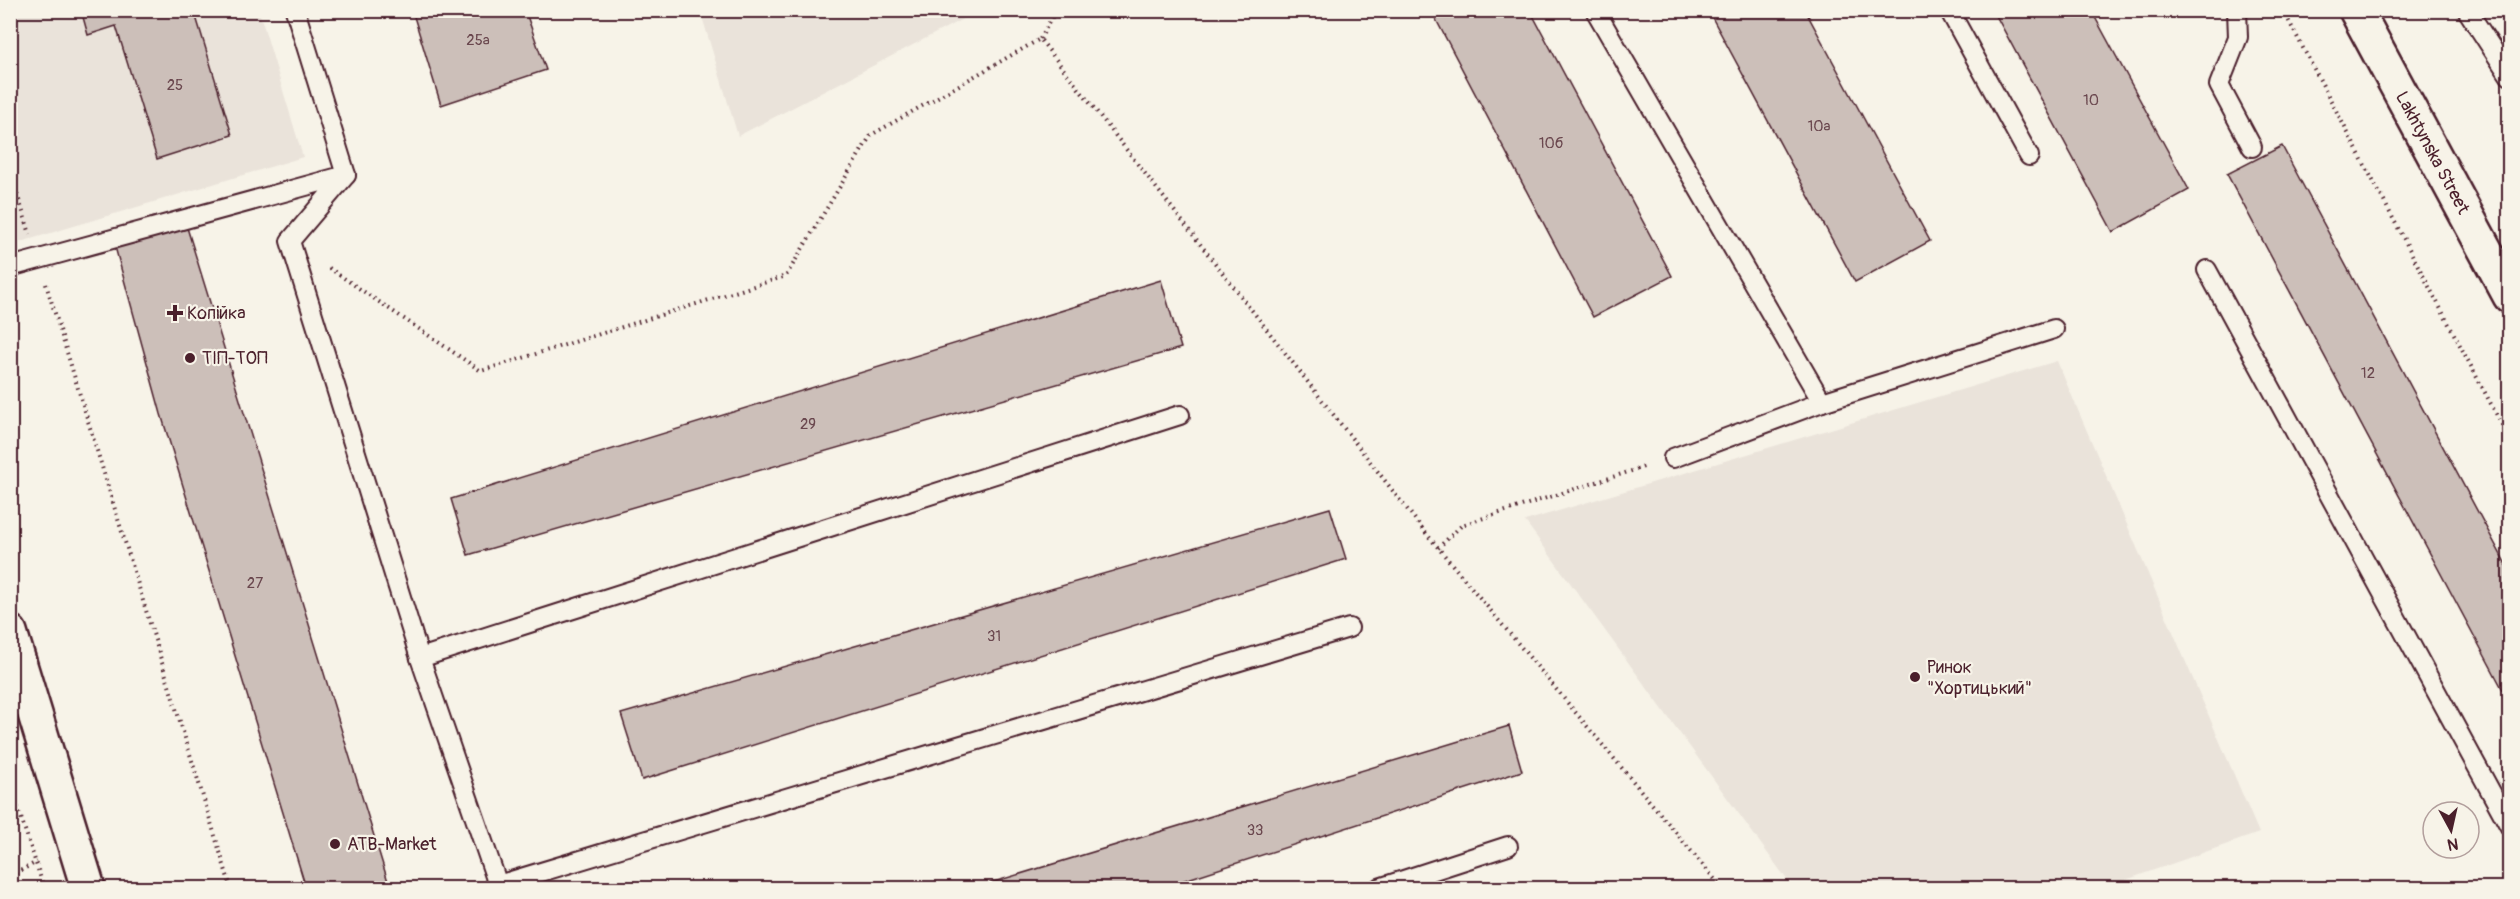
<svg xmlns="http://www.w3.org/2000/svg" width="2520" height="899" viewBox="0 0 2520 899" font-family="Pangolin,sans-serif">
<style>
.built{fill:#eae3da}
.building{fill:#ccbfb9;stroke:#4a1f2b;stroke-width:1.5}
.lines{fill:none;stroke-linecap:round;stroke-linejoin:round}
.lane-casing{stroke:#4a1f2b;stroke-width:22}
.secondary-casing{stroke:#4a1f2b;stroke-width:38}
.path{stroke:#4a1f2b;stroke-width:4;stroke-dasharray:1.5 4.5;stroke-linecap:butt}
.lane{stroke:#f7f3e8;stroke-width:18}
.secondary{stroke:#f7f3e8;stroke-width:33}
.poi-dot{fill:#4a1f2b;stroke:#f7f3e8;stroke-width:2}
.labels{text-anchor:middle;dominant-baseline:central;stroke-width:4.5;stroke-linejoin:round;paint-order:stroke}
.number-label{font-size:15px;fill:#6a474e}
.street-label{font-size:18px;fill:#4a1f2b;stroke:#f7f3e8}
.poi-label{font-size:18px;fill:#4a1f2b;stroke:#f7f3e8;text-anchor:start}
</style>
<rect width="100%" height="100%" fill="#f7f3e8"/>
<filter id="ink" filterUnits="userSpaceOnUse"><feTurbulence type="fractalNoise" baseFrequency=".0167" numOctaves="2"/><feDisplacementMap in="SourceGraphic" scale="12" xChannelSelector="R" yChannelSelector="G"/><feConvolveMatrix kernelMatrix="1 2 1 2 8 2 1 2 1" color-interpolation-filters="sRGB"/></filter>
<g filter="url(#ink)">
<g class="built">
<path d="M700 10H978V11L738 136Z"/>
<path d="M11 11H259L303 157 11 245Z"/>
<path d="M2057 361 2259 833 2103 888H1793L1525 521Z"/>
</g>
<g class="building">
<path d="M81 10H194L232 135 157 159 116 26 88 35Z"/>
<path d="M412 10H525L546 70 441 105Z"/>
<path d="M1431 10H1530L1672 276 1593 317Z"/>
<path d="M1708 10H1805L1930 241 1855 282Z"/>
<path d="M1993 10H2091L2189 190 2113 232Z"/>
<path d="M2282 146 2510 572V703L2227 174Z"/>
<path d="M185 221 390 888H306L161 414 114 243Z"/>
<path d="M1161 280 1181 348 468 555 451 499Z"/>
<path d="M1330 508 1346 559 642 780 621 714Z"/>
<path d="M1509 726 1522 771 1160 888H974Z"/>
</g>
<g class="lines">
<g class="lane-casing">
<g id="lane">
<path d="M295 10 346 175"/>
<path d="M1595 10 1822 402"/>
<path d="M1949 10 2029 156"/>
<path d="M2237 10 2238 37 2219 85 2252 147"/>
<path d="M2467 10 2510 76"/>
<path d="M10 267 346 175 290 241 420 658 499 888"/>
<path d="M2207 270 2510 827"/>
<path d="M1673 458 1822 402 2054 329"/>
<path d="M420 658 1180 415"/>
<path d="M498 885 1349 628"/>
<path d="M1379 888 1508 846"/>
</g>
</g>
<g class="secondary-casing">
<g id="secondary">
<path id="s1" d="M2356 10 2510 296"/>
<path d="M10 632 88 888"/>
</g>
</g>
<g class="path">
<path d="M2283 10 2510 440"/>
<path d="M1040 39 1056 10"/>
<path d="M10 171 30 234"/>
<path d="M329 268 481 371 786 276 871 135 1040 39 1425 532 1722 888"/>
<path d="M46 284 231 888"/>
<path d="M1438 548 1462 525 1647 466"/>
<path d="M10 784 44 888"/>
<path d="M10 876 37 862"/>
</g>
<use href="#lane" class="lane"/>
<use href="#secondary" class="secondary"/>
</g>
</g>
<g class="poi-dot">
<path d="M172 304h6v6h6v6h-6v6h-6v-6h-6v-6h6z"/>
<circle cx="190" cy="358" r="6"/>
<circle cx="1915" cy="677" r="6"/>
<circle cx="335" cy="844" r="6"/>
</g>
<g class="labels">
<g class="number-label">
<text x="478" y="40">25а</text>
<text x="175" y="85">25</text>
<text x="2091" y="100">10</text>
<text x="1819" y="126">10а</text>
<text x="1551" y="143">10б</text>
<text x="2368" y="373">12</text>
<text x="808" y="424">29</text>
<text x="255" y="583">27</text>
<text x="994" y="636">31</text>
<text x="1255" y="830">33</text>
</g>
<g class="street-label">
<text stroke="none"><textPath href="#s1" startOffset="162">Lakhtynska Street</textPath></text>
</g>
<g class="poi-label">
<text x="187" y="313">Копійка</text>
<text x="202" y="358">ТІП-ТОП</text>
<text x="1927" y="667">Ринок<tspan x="1927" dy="21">"Хортицький"</tspan></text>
<text x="347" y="844">ATB-Market</text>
</g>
</g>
<rect width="2520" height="899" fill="none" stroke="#f7f3e8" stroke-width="36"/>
<rect x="18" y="18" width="2484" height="863" fill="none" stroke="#4a1f2b" stroke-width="2" filter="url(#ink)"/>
<g transform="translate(2451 830) rotate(172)"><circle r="28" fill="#f7f3e8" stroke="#b29e9c" stroke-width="1.5"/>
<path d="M0-4.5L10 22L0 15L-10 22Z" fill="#4a1f2b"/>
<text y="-9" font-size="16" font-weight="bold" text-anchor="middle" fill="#4a1f2b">N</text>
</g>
</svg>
